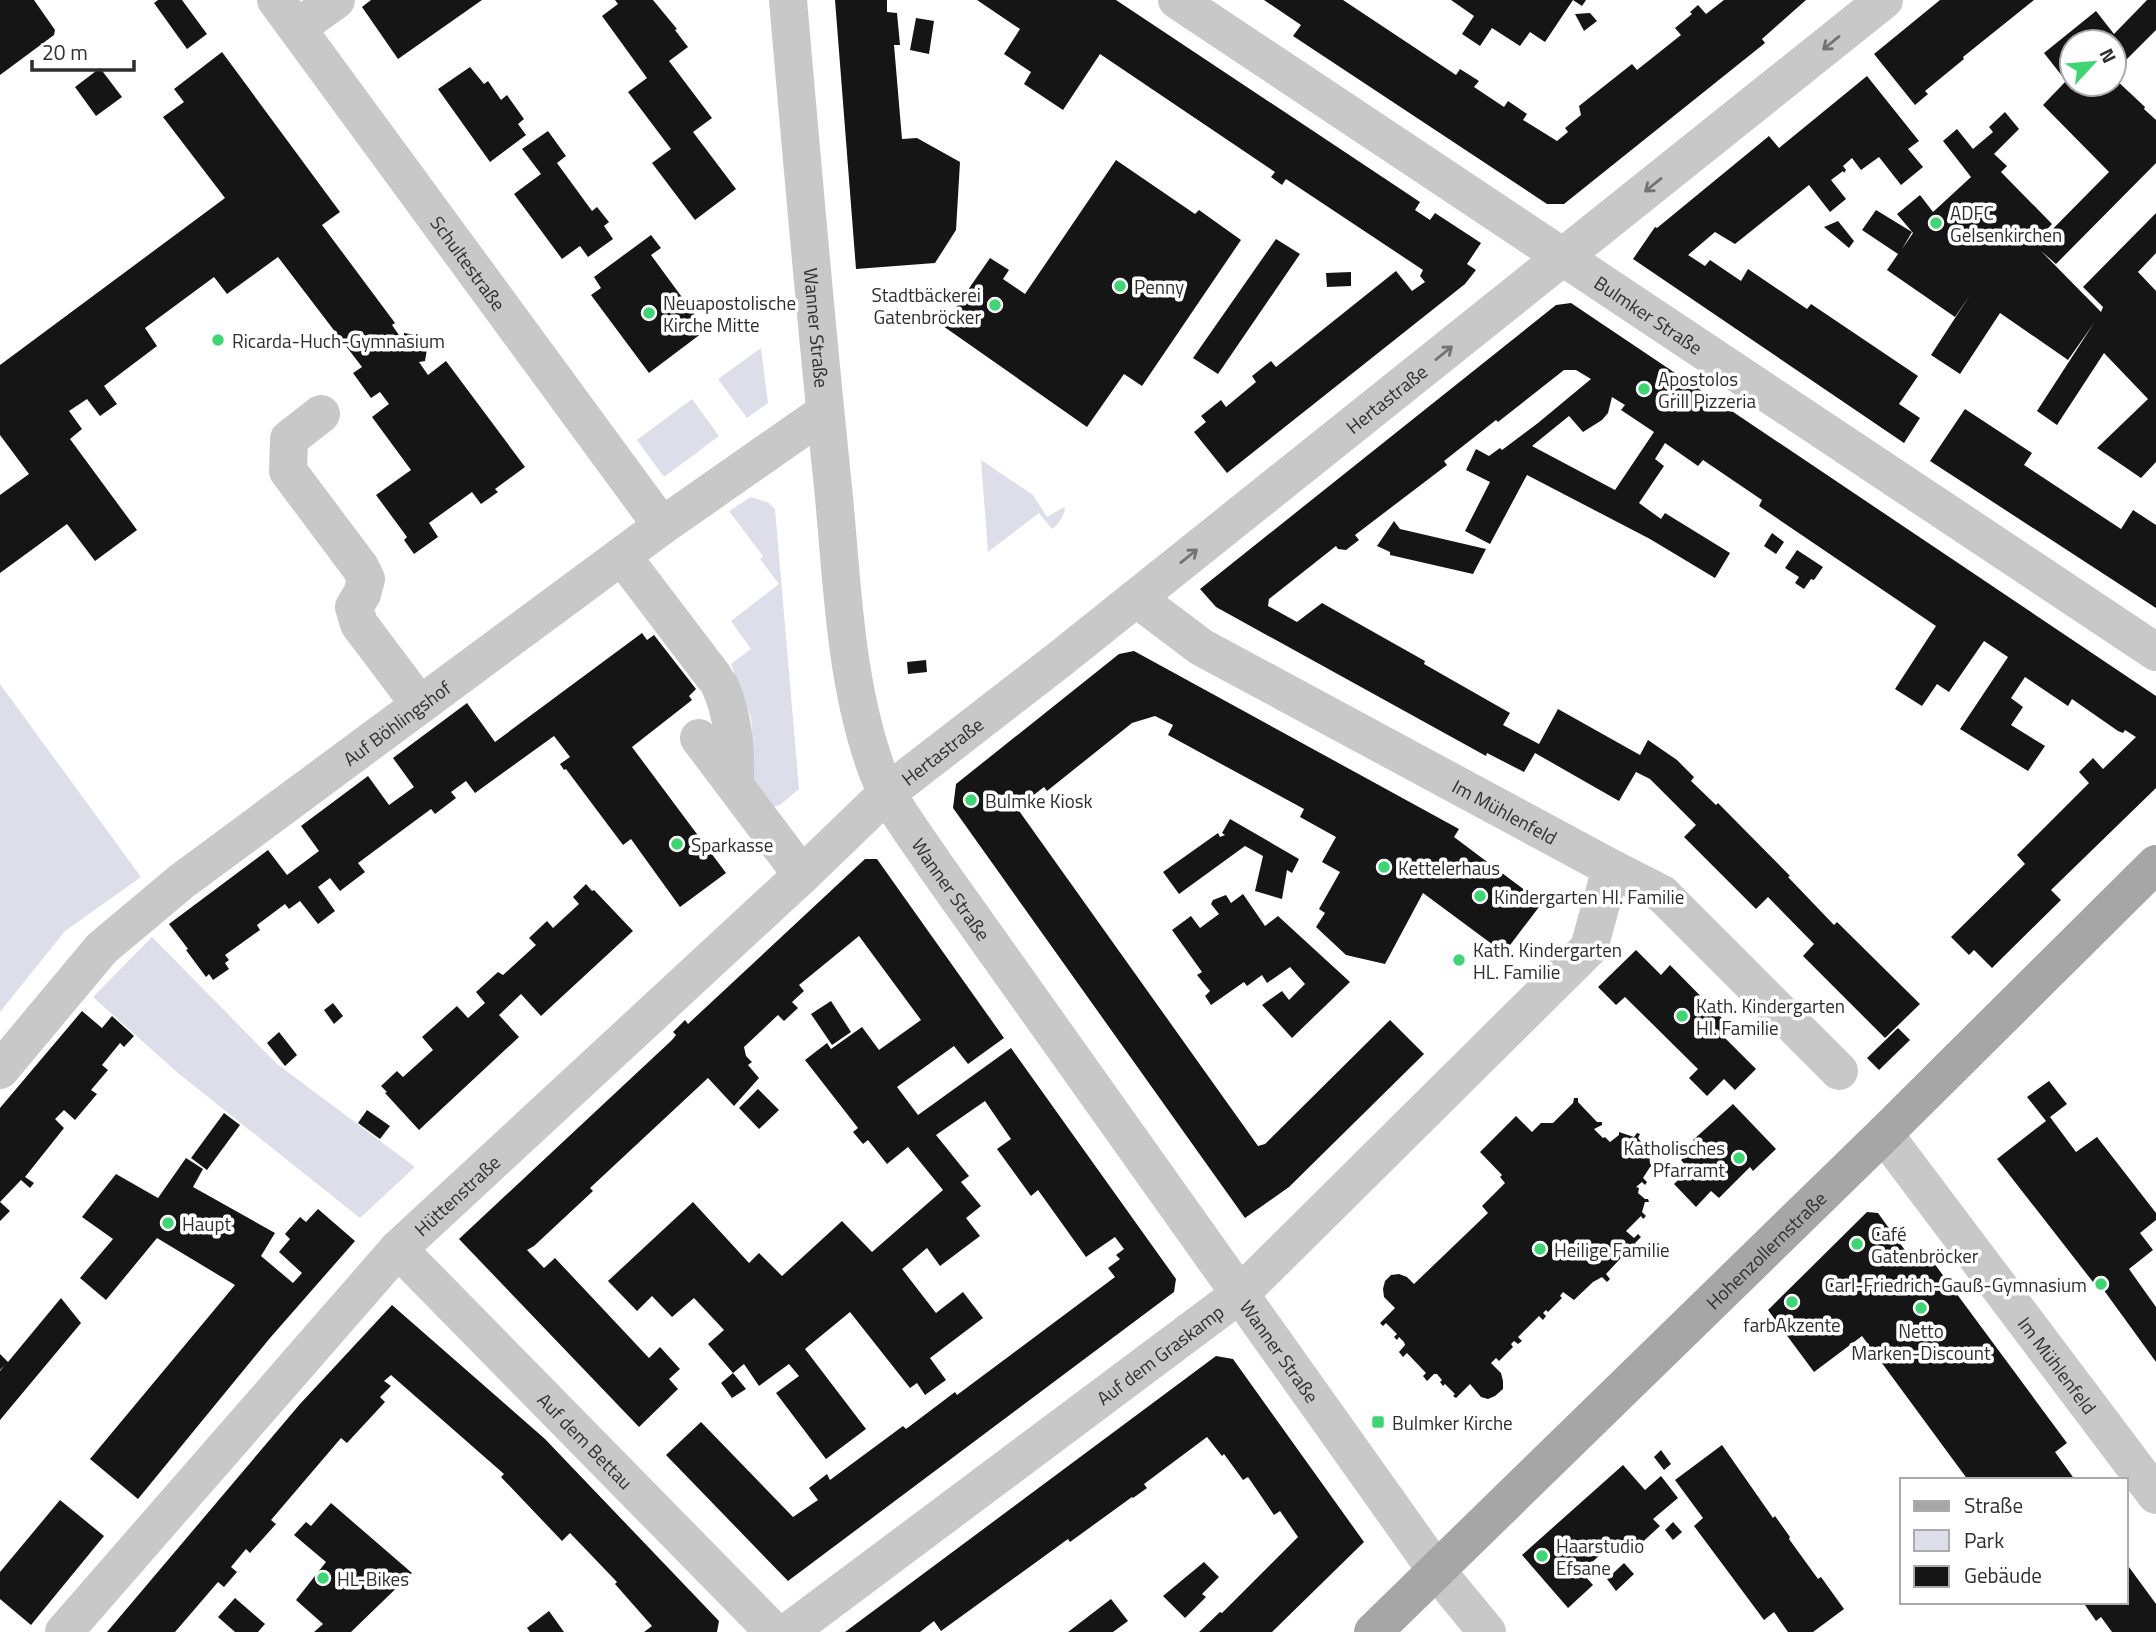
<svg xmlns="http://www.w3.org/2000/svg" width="2156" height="1632" viewBox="0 0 2156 1632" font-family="'Titillium Web',sans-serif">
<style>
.green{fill:#dddeea}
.building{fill:#151515;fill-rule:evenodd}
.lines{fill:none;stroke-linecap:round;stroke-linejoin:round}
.minor{stroke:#c8c8c8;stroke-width:38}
.major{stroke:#a6a6a6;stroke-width:38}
.oneway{stroke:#737373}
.poi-dot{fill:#40d574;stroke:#fff;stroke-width:2.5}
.labels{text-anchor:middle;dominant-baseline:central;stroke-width:7;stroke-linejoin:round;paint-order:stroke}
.poi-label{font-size:19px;fill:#2e2e2e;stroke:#fff;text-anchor:start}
.street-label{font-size:19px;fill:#2e2e2e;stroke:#fff}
</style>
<rect width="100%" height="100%" fill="#fff"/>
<g class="green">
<path d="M761 348 768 403 747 418 718 379Z"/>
<path d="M692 399 719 436 664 477 637 440Z"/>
<path d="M981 460 1033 495 1047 517 1064 507 1065 509C1063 517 1059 524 1052 529L1039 513 988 552Z"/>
<path d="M751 497 769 503 775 509 799 789 780 805 773 807 754 787 748 758 752 730 751 718 731 664 751 649 731 621 779 584 760 559 763 556 729 511Z"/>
<path d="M0 684 141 877 65 931 0 1012Z"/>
<path d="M152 937 277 1064 415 1167 360 1218 178 1073 93 997Z"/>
</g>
<g class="building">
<path d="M0 0H34L55 30 54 35 0 75Z"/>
<path d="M158 0H182L207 34 187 49 154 3Z"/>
<path d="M371 0H482L398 59 362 7Z"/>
<path d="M615 0H653L677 29 675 30 688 47 669 61 712 118 693 132 736 189 695 220 652 163 671 149 628 92 647 78 602 16 618 4Z"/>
<path d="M835 0H887V12L897 13 900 45H894L902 139 917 138 960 162 956 230 935 263 856 269Z"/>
<path d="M977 0H1116L1420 202 1415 210 1430 220 1435 213 1481 243 1467 264 1476 270 1465 284 1227 473 1194 432 1206 422 1201 416 1221 400 1226 407 1256 382 1252 376 1271 361 1276 367 1396 271 1412 291 1425 282 1420 276 1423 270 1286 179 1282 185 1271 177 1275 172 1100 54 1063 110 1024 84 1031 72 1004 54 1020 29Z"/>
<path d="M1264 0H1343L1456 75 1460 69 1479 81 1474 87 1504 107 1508 101 1527 114 1523 120 1557 141 1568 132 1565 128 1581 115 1579 106 1632 64 1637 70 1681 35 1675 28 1692 14 1690 12 1698 5 1706 14 1724 0H1806L1762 39 1765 43 1564 204H1547L1293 36 1301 25Z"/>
<path d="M1451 0H1586L1582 6 1573 0 1545 42 1530 32 1520 46 1492 28 1480 46 1462 34 1474 16Z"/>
<path d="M1940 0H2034L1963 57 1964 59 1925 91 1928 94 1915 105 1874 54Z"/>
<path d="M2147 0H2156V30L2114 72V42H2072V84H2114V78L2145 107 2144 109 2156 120V163L2056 264 2041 251 2101 312 2103 307 2083 287 2156 213V253L2138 272 2156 291V462L2141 478 2097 448 2148 399 2104 353 2057 425 2037 411 2094 323 2068 360 2000 313 1960 374 1931 355 1970 295 1955 317 1887 270 1898 254 1862 230 1876 210 1912 232 1902 249 1913 233 1897 214 1920 195 1933 212 1971 177 1943 141 1957 129 1973 149 1993 132 1989 127 2005 112 2019 129 1994 154 2007 166 2001 172 2052 224 2035 242 2037 245 2109 172 2043 105 2066 81 2044 53 2096 11 2114 34Z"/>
<path d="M1590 13 1597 21 1584 31 1575 14Z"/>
<path d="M916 18 934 21 929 54 910 50Z"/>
<path d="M222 52 340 212 322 225 395 323 392 325 401 338 404 336V333L429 337 425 361 419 362 428 375 446 361 525 467 495 489 498 492 481 504 472 492 429 523 438 537 414 554 404 540 407 537 376 495 411 470 372 417 389 404 380 392 371 398 353 373 362 367 278 257 227 294 214 277 145 328 157 346 104 386 117 404 100 416 87 399 69 411 82 429 70 439 137 530 95 561 67 524 0 573V495L29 474 0 435V365L225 198 163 117 184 102 174 89Z"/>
<path d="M470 67 484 84 488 81 501 100 507 95 524 119 518 124 526 135 490 162 438 89Z"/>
<path d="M100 68 122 97 96 116 75 87Z"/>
<path d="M1867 76 1919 141 1908 149 1923 167 1901 185 1879 157 1861 170 1852 158 1843 166 1846 170 1844 173 1843 171 1831 180 1846 199 1830 212 1809 185 1735 244 1715 232 1688 255 1705 266 1710 260 1741 281 1748 269 1807 309 1811 304 1918 376 1899 404 1920 418 1904 443 1633 259 1655 227 1657 228 1769 136 1779 148Z"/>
<path d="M548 131 566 156 557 163 592 211 597 207 609 222 604 226 613 239 588 257 580 246 562 259 514 194 541 174 522 149Z"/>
<path d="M1116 160 1195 214 1199 210 1241 240 1142 386 1124 374 1087 427 943 326 990 258 1009 270 1003 279 1025 294Z"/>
<path d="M1838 221 1854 241 1849 248 1824 227Z"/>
<path d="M651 235 661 248 651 255 706 330 649 373 591 295 601 288 594 277Z"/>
<path d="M1276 239 1300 254 1218 374 1193 358Z"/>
<path d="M1351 272V286L1327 287 1326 273Z"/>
<path d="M1571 303 2156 696V788L2051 890 2061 900 1992 968 1974 950 1969 955 1951 937 2025 864 2017 855 2089 783 2079 772 2093 758 2103 769 2136 737 2125 730 2123 733 2118 731 2072 699 2068 706 2025 677 2011 698 2023 707 2011 725 2045 746 2028 771 1960 729 2008 657 1984 641 1949 692 1937 684 1922 706 1895 689 1936 626 1759 506 1762 500 1703 460 1698 466 1665 443 1655 459 1664 466 1639 503 1661 519 1665 513 1730 553 1715 578 1650 539 1527 475 1490 544 1465 531 1490 482 1466 470 1476 449 1489 456 1500 448 1502 450 1538 423 1591 379 1576 370H1564L1498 422 1496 420 1444 461 1447 465 1355 535 1359 540 1346 550 1338 549 1336 546 1269 599 1268 606 1297 622 1322 603 1425 661 1424 664 1510 713 1503 725 1539 744 1558 709 1640 755 1648 740 1677 760 1694 777 1691 781 1716 805 1718 803 1790 876 1788 877 1834 925 1837 922 1920 1004 1885 1038 1803 956 1814 944 1768 897 1756 909 1684 837 1696 825 1650 779 1636 772 1619 801 1535 753 1524 772 1487 753 1486 756 1216 607 1200 589 1556 305ZM1612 397 1625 405 1621 410 1654 432 1615 490 1532 446 1569 416 1583 432 1602 420 1608 413Z"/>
<path d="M1965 409 2032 453 2024 465 2121 529 2133 510 2156 525V608L1930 461Z"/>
<path d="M1394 521 1400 529 1486 549 1473 574 1390 555V552L1377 546Z"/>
<path d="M1772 533 1784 542 1776 554 1764 546Z"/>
<path d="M1797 550 1823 567 1814 580 1811 579 1804 589 1795 583 1799 577 1785 568Z"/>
<path d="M642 633 647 640 654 635 696 689 689 696 692 700 632 747 726 873 680 907 631 839 623 845 566 769 564 770 560 764 570 757 554 736 475 793 466 781 451 792 456 798 435 814 431 809 358 863 365 872 340 891 330 878 318 887 335 911 318 924 300 901 289 909 285 904 257 925 260 930 225 955 229 960 225 963 229 969 213 980 209 974 206 977 186 950 188 949 169 924 268 850 287 875 319 851 301 826 368 776 389 805 414 787 393 758 467 703 495 742Z"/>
<path d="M1134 651 1459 829 1454 837 1542 903 1504 953 1423 893 1385 964 1346 955 1316 927 1325 913 1319 909 1340 872 1322 862 1336 837 1300 817 1304 809 1168 735 1173 725 1155 716 1132 723 1047 791 1044 787 1017 808 1258 1146 1265 1144 1390 1020 1424 1054 1289 1187 1245 1218 953 808 956 784 1119 654Z"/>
<path d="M926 660 927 672 908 674 907 662Z"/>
<path d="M1230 819 1299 859 1292 873 1287 870 1282 899 1255 891 1263 856 1245 846 1179 894 1163 872 1218 833 1220 837 1225 835 1222 833Z"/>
<path d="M865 859H877L1004 1038 968 1064 954 1046 897 1087 918 1115 1011 1048 1176 1279 1174 1292 788 1581 666 1455 701 1422 793 1517 818 1500 809 1488 827 1474 830 1480 903 1426 906 1429 955 1392 957 1395 1115 1277 1108 1268 1120 1259 1116 1255 1124 1249 1115 1237 1086 1257 1038 1190 1031 1196 997 1149 1011 1139 985 1101 936 1135 969 1176 961 1182 981 1206 966 1218 980 1236 940 1266 927 1248 902 1269 936 1313 963 1292 983 1318 930 1358 946 1380 925 1395 917 1383 910 1388 850 1312 805 1349 866 1429 826 1459 776 1393 799 1376 789 1364 759 1386 744 1364 733 1373 708 1344 724 1330 694 1298 672 1317 652 1296 637 1311 608 1281 693 1202 749 1263 759 1253 782 1276 842 1221 872 1252 943 1190 908 1147 887 1164 868 1140 863 1144 853 1132 858 1128 805 1060 827 1043 831 1049 862 1027 879 1050 921 1020 859 936 799 985 804 991 792 1002 798 1008 784 1021 778 1015 744 1047 746 1056 752 1062 748 1065 759 1078 734 1106 708 1078 590 1188 593 1191 534 1246 527 1250 544 1268 555 1258 649 1358 660 1347 680 1369 669 1379 678 1389 639 1427 459 1239 672 1040 676 1035 673 1032 685 1020 688 1024Z"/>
<path d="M586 884 592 891 594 890 633 931 541 1016 521 994 499 1015 519 1037 419 1130 385 1093 387 1092 381 1086 397 1071 403 1077 433 1050 422 1037 457 1006 468 1018 485 1003 476 992 498 972 503 975 536 945 529 938 547 921 553 928 579 904 573 897Z"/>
<path d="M1243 894 1265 926 1278 916 1350 982 1292 1038 1262 1005 1282 991 1289 1000 1305 984 1290 967 1267 983 1262 975 1247 986 1244 982 1211 1005 1205 996 1210 991 1197 975 1202 972 1172 930 1191 916 1200 928 1219 914 1211 904 1213 900 1226 895 1231 903Z"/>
<path d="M1636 950 1661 975 1670 965 1730 1026 1721 1034 1756 1069 1735 1090 1724 1079 1707 1096 1689 1078 1698 1069 1625 997 1616 1005 1598 987Z"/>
<path d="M831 1001 851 1032 832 1045 811 1014Z"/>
<path d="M333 1003 343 1016 334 1024 324 1010Z"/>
<path d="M82 1011 102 1028 112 1016 134 1036 124 1047 120 1043 102 1065 108 1070 91 1090 97 1094 75 1120 64 1110 55 1119 64 1128 25 1177 34 1183 30 1188 21 1180 0 1202 10 1211 0 1221V1108Z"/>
<path d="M1898 1028 1910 1040 1879 1070 1867 1058Z"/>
<path d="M279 1032 297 1055 285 1066 267 1043Z"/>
<path d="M2049 1081 2067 1104 2050 1117 2076 1152 2097 1137 2156 1213V1220L2140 1233 2153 1250 2129 1269 2156 1307V1362L2103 1289 2100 1291 1997 1159 2046 1121 2027 1097Z"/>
<path d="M758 1089 779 1110 759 1129 739 1108Z"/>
<path d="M1574 1098H1578V1102L1597 1122H1602V1125L1594 1129 1603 1138 1605 1137 1610 1142 1619 1135V1132L1634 1137 1637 1133 1640 1134 1638 1138 1647 1149 1650 1147 1651 1149 1649 1151 1650 1164H1654V1167H1650L1643 1178 1647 1182 1645 1185 1642 1182 1636 1187 1639 1188 1638 1193 1645 1199H1648L1649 1202H1645L1642 1212 1646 1216 1643 1219 1641 1216 1626 1231 1634 1238 1638 1234 1641 1237 1635 1243 1640 1247 1637 1250 1633 1245 1606 1274 1610 1279 1607 1282 1602 1277 1593 1282 1574 1300 1563 1292 1560 1296 1562 1298 1548 1312 1546 1310 1543 1313 1546 1316 1543 1320 1539 1316 1518 1337 1522 1341 1518 1344 1514 1341 1511 1344 1513 1347 1499 1361 1496 1358 1491 1363 1501 1373 1503 1381V1389L1495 1396 1488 1399 1481 1397 1470 1384 1456 1398 1453 1396 1455 1394 1445 1384 1443 1386 1440 1382 1442 1380 1437 1374H1434L1427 1381 1423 1376 1426 1373 1407 1353 1403 1357 1399 1352 1405 1345 1404 1342 1399 1337 1397 1340 1394 1337 1397 1334 1386 1323 1383 1326 1380 1323 1395 1308 1384 1297 1383 1289 1385 1281 1391 1275 1399 1274 1407 1277 1414 1284 1488 1213 1482 1206 1505 1183 1500 1177 1502 1175 1480 1152 1516 1116 1532 1132 1541 1123H1553L1573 1103Z"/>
<path d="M1733 1104 1776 1149 1753 1171 1750 1167 1719 1198 1711 1191 1696 1207 1674 1184 1689 1169 1681 1160 1697 1144 1693 1140Z"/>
<path d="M367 1110 390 1126 380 1139 358 1123Z"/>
<path d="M224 1113 240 1125 207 1170 191 1158Z"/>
<path d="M186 1158 203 1169 193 1187 275 1233 261 1256 293 1283 302 1273 279 1252 290 1239 285 1234 300 1217 306 1222 318 1209 355 1241 270 1338 138 1499 90 1459 235 1285 157 1238 106 1300 80 1278 113 1239 82 1217 116 1174 158 1198Z"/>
<path d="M1867 1212 1878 1213 1915 1264 1928 1255 2067 1443 2055 1452 2075 1480H1968L1862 1336 1814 1372 1768 1310Z"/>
<path d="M61 1298 81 1323 0 1420V1371L5 1365 0 1370V1354L8 1362Z"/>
<path d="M392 1305 545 1439 719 1621 717 1632H644L652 1626 615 1584 617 1582 570 1533 562 1541 501 1477 504 1474 391 1375 384 1381 391 1386 380 1397 385 1402 347 1443 341 1438 271 1520 276 1524 250 1553 246 1549 231 1567 237 1572 224 1587 218 1582 175 1632H107L300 1404Z"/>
<path d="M1216 1356 1233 1359 1364 1542 1272 1632H1199L1220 1612 1222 1613 1298 1537 1280 1511 1274 1515 1248 1477 1243 1480 1224 1454 1222 1456 1207 1437 1144 1484 1147 1488 1133 1498 1132 1497 1070 1542 1068 1539 941 1631 934 1621 920 1632H845Z"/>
<path d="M733 1373 746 1389 732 1398 721 1383Z"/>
<path d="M1722 1445 1773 1518 1775 1516 1790 1537 1789 1539 1818 1579 1821 1577 1844 1609 1813 1632H1788L1774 1612 1764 1620 1694 1526 1703 1518 1675 1480Z"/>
<path d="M1661 1450 1671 1464 1664 1470 1654 1457Z"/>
<path d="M1623 1465 1645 1490 1661 1476 1678 1498 1653 1519 1660 1526 1636 1548 1629 1541 1616 1553 1610 1546 1590 1564 1594 1568 1585 1576 1593 1585 1568 1608 1522 1555Z"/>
<path d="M60 1500 104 1536 31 1625 0 1599V1572Z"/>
<path d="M331 1503 412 1573 351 1632H314L323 1624 296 1600 326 1562 294 1535 306 1522 311 1526Z"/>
<path d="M1673 1522 1682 1532 1673 1540 1665 1530Z"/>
<path d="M1204 1562 1219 1577 1202 1594 1206 1597 1185 1618 1163 1596Z"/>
<path d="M1624 1563 1634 1574 1616 1591 1607 1579Z"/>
<path d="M2126 1563 2156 1604V1632H2112L2101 1617 2096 1621 2085 1605 2089 1602H2126Z"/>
<path d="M235 1598 265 1624 258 1632H235L218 1617Z"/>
<path d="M1111 1599 1128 1621 1113 1632H1068Z"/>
<path d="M549 1611 564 1632H530L527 1628Z"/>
</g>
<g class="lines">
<g class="minor">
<path id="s1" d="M276 0 662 526"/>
<path id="s2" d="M788 0C802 162 816 325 833 487 842 577 844 672 873 759 885 798 912 831 934 864L1436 1570 1487 1632"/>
<path id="s3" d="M1177 0 2156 652"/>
<path d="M297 28 336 0"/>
<path d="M321 414 289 439 288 471 360 567 366 579 362 594 354 607 359 624 420 705"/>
<path d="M622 556 714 677"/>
<path id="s4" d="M1136 598 1201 647 1611 868 1662 894 1839 1071"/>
<path d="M720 686C734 718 736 751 735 785"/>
<path d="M699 738 802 875"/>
<path id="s5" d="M0 1070 102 948 182 881 662 526 825 412"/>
<path id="s6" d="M1884 1134 2156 1495"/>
<path id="s7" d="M398 1249 774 1632"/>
<path id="s8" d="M64 1632 398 1249 802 875 887 793 1060 659 1884 0"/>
<path id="s9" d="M788 1632 1240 1294 1589 948 1611 868"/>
</g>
<path class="major" id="s10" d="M1373 1632 1884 1134 2156 864"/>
</g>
<defs><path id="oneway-shaft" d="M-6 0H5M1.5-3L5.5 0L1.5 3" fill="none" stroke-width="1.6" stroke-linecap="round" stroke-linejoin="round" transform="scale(1.75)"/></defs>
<g class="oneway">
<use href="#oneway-shaft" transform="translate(1831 43) rotate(141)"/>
<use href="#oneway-shaft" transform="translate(1653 185) rotate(141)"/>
<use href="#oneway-shaft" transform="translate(1444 353) rotate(-39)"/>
<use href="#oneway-shaft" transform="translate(1189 556) rotate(-39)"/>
</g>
<g class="poi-dot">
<circle cx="1936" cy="223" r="7"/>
<circle cx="1120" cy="286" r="7"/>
<circle cx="995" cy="305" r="7"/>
<circle cx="649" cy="313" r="7"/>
<circle cx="218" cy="340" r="7"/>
<circle cx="1644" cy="389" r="7"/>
<circle cx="971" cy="800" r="7"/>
<circle cx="677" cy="844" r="7"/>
<circle cx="1384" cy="867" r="7"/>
<circle cx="1480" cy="896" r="7"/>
<circle cx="1459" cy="960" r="7"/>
<circle cx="1682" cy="1016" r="7"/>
<circle cx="1739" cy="1158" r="7"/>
<circle cx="168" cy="1223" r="7"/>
<circle cx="1857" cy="1244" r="7"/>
<circle cx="1540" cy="1249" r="7"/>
<circle cx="2101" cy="1284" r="7"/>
<circle cx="1792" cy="1302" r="7"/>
<circle cx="1921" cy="1308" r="7"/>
<rect x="1371" y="1415" width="14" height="14" rx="3.5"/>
<circle cx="1542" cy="1556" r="7"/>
<circle cx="323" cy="1578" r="7"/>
</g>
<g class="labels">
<g class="poi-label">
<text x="1950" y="212">ADFC<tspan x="1950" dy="22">Gelsenkirchen</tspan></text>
<text x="1134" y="286">Penny</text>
<text x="981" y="294" text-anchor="end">Stadtbäckerei<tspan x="981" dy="22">Gatenbröcker</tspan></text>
<text x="663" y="302">Neuapostolische<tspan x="663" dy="22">Kirche Mitte</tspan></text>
<text x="232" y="340">Ricarda-Huch-Gymnasium</text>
<text x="1658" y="378">Apostolos<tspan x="1658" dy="22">Grill Pizzeria</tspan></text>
<text x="985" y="800">Bulmke Kiosk</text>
<text x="691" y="844">Sparkasse</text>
<text x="1398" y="867">Kettelerhaus</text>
<text x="1494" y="896">Kindergarten Hl. Familie</text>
<text x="1473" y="949">Kath. Kindergarten<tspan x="1473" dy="22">HL. Familie</tspan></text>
<text x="1696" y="1005">Kath. Kindergarten<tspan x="1696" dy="22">Hl. Familie</tspan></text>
<text x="1725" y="1147" text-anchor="end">Katholisches<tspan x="1725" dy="22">Pfarramt</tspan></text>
<text x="182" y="1223">Haupt</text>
<text x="1871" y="1233">Café<tspan x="1871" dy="22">Gatenbröcker</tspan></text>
<text x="1554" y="1249">Heilige Familie</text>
<text x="2087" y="1284" text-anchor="end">Carl-Friedrich-Gauß-Gymnasium</text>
<text x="1792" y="1324" text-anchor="middle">farbAkzente</text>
<text x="1921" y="1330" text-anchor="middle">Netto<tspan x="1921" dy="22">Marken-Discount</tspan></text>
<text x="1392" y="1422">Bulmker Kirche</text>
<text x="1556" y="1545">Haarstudio<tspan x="1556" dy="22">Efsane</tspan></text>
<text x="337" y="1578">HL-Bikes</text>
</g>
<g class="street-label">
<text stroke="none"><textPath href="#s1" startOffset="326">Schultestraße</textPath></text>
<text stroke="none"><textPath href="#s3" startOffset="567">Bulmker Straße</textPath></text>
<text stroke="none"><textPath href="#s2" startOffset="329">Wanner Straße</textPath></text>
<text stroke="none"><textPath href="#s8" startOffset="1813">Hertastraße</textPath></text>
<text stroke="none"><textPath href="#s5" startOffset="530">Auf Böhlingshof</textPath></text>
<text stroke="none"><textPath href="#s8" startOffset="1246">Hertastraße</textPath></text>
<text stroke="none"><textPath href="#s4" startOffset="427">Im Mühlenfeld</textPath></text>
<text stroke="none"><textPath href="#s2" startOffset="917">Wanner Straße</textPath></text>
<text stroke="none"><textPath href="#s8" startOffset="588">Hüttenstraße</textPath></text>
<text stroke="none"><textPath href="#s10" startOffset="548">Hohenzollernstraße</textPath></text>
<text stroke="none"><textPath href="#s2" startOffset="1484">Wanner Straße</textPath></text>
<text stroke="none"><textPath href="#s9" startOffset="464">Auf dem Graskamp</textPath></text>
<text stroke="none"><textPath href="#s6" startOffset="289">Im Mühlenfeld</textPath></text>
<text stroke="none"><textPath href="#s7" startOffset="268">Auf dem Bettau</textPath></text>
</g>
</g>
<rect x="1900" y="1478" width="228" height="126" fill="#ffffff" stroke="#ababab" stroke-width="2"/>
<rect x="1914" y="1501" width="35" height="10" fill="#a6a6a6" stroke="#ababab" stroke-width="2"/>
<text x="1964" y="1513" font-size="21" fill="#2e2e2e">Straße</text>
<rect x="1914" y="1530" width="35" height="21" fill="#dddeea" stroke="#ababab" stroke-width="2"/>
<text x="1964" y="1548" font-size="21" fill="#2e2e2e">Park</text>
<rect x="1914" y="1566" width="35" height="21" fill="#151515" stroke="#ababab" stroke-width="2"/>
<text x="1964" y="1583" font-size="21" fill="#2e2e2e">Gebäude</text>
<g transform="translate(2093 63) rotate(64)"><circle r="33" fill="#ffffff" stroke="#ababab" stroke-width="2"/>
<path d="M0-5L12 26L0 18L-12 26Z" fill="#40d574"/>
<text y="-10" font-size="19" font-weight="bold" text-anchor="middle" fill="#2e2e2e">N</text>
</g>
<path d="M32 60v10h102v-10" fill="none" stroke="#2e2e2e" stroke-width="3.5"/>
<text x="42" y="60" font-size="21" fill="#2e2e2e" stroke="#ffffff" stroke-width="5" paint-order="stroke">20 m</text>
</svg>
